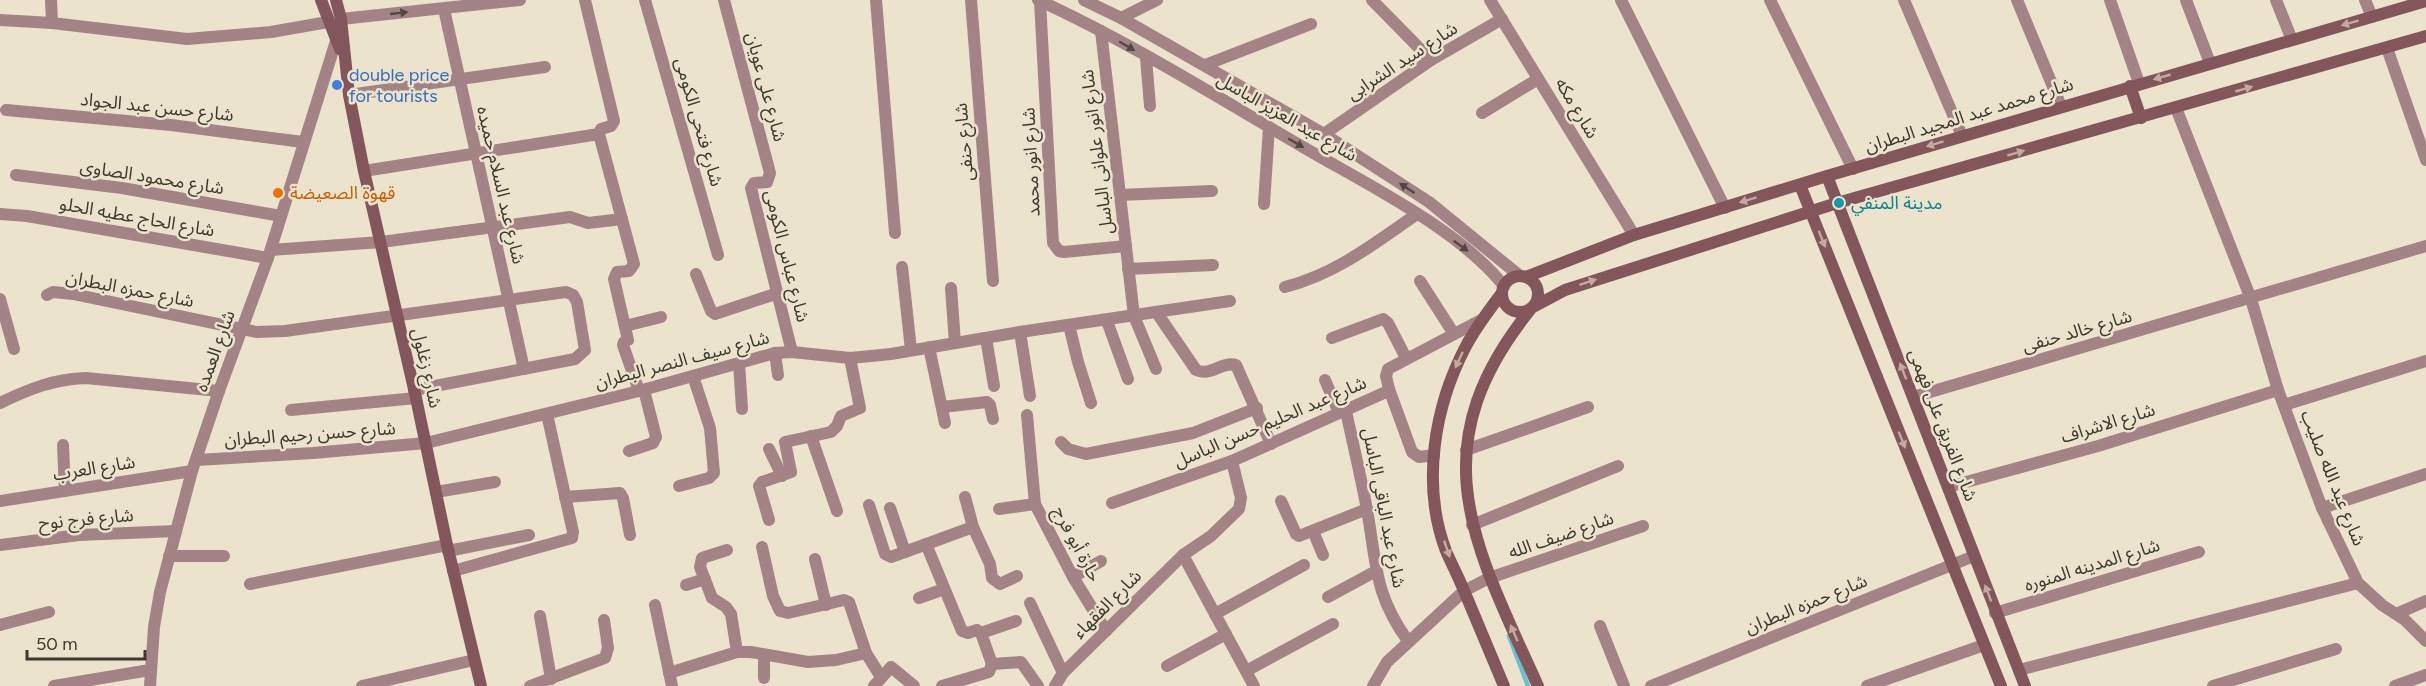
<svg xmlns="http://www.w3.org/2000/svg" width="2426" height="686" viewBox="0 0 2426 686" font-family="Figtree,'Noto Sans Arabic',sans-serif">
<style>
.lines{fill:none;stroke-linecap:round;stroke-linejoin:round}
.stream{stroke:#66c1d1;stroke-width:4.5}
.street{stroke:#a48386;stroke-width:12}
.secondary{stroke:#83565b;stroke-width:12}
.oneway{fill:#514841}
.oneway2{fill:#c1ab9f}
.shop-dot{fill:#3f7fe0;stroke:#ebe3cc;stroke-width:2}
.food-dot{fill:#e8710a;stroke:#ebe3cc;stroke-width:2}
.culture-dot{fill:#0f9aa8;stroke:#ebe3cc;stroke-width:2}
.labels{text-anchor:middle;dominant-baseline:central;stroke-width:5;stroke-linejoin:round;paint-order:stroke}
.street-label{font-size:18px;fill:#3c3930;stroke:#ebe3cc}
.shop-label{font-size:18px;fill:#366cbe;stroke:#ebe3cc;text-anchor:start}
.food-label{font-size:18px;fill:#c56008;stroke:#ebe3cc;text-anchor:start}
.culture-label{font-size:18px;fill:#0d838f;stroke:#ebe3cc;text-anchor:start}
</style>
<rect width="100%" height="100%" fill="#ebe3cc"/>
<g class="lines">
<path class="stream" d="M1509 636 1528 686"/>
<g class="street">
<path d="M51 0 52 23"/>
<path d="M585 0 614 121 611 126 601 129 599 134 634 264 629 271 617 272 614 279 628 340 624 342 623 345 639 391"/>
<path d="M645 0 718 255"/>
<path d="M724 0 770 173 767 182 754 183 751 188 792 352"/>
<path d="M876 0 895 233"/>
<path d="M971 0 993 281"/>
<path d="M1038 0C1128 41 1217 97 1303 147 1366 184 1459 229 1504 286"/>
<path d="M1084 0 1121 18 1324 134 1429 202 1520 276"/>
<path d="M1372 0 1431 60"/>
<path d="M1490 0 1634 235"/>
<path d="M1621 0 1725 208"/>
<path d="M1770 0 1853 169"/>
<path d="M1904 0 1962 136"/>
<path d="M2017 0 2061 106"/>
<path d="M2110 0 2139 83"/>
<path d="M2186 0 2210 63"/>
<path d="M2276 0 2292 40"/>
<path d="M2365 0 2372 17"/>
<path d="M1040 1 1053 243 1059 251 1064 252 1126 246"/>
<path d="M444 9 524 369"/>
<path d="M1121 18 1157 0"/>
<path d="M341 19 520 0"/>
<path d="M0 20 52 23 187 39 271 32 328 22"/>
<path d="M1101 31 1134 316 1156 369"/>
<path d="M2387 48 2426 160"/>
<path d="M1146 58 1150 106"/>
<path d="M1205 65 1311 24"/>
<path d="M349 95 545 67"/>
<path d="M2176 108 2251 299 2278 390 2322 508 2358 583 2382 605 2405 620 2426 641"/>
<path d="M6 110 171 125 303 142"/>
<path d="M1482 113 1538 79"/>
<path d="M1324 134 1431 60 1502 19"/>
<path d="M364 171 599 134"/>
<path d="M16 175 122 188 281 216"/>
<path d="M1120 195 1212 191"/>
<path d="M1264 204 1269 127"/>
<path d="M0 214 27 216 268 258"/>
<path d="M271 250 381 242 570 217 588 223 622 219"/>
<path d="M902 267 911 350"/>
<path d="M1128 269 1213 265"/>
<path d="M696 274 711 311 715 314 778 293"/>
<path d="M1420 281 1454 334"/>
<path d="M1285 287C1336 274 1375 243 1417 214"/>
<path d="M951 288 955 343"/>
<path d="M47 295 53 292 73 294 256 332 285 331 566 292 573 295 577 302 585 350 575 359 414 390"/>
<path d="M0 299 14 349"/>
<path d="M1157 313 1196 370C1210 377 1222 361 1236 365L1271 444"/>
<path d="M1107 321 1128 379"/>
<path d="M1069 325 1078 362 1091 403"/>
<path d="M625 326 661 317"/>
<path d="M1020 332 1030 396"/>
<path d="M986 338 994 386"/>
<path d="M1332 338 1383 319 1388 323 1406 358"/>
<path d="M929 347 945 423"/>
<path d="M775 353 778 375"/>
<path d="M739 363 742 409"/>
<path d="M1325 380 1339 413"/>
<path d="M1389 389 1412 452 1419 457 1434 455"/>
<path d="M1913 397 2426 246"/>
<path d="M0 403C29 389 54 379 86 378L219 391"/>
<path d="M2284 405 2426 361"/>
<path d="M942 407 987 402 990 405 993 419"/>
<path d="M291 410 416 398"/>
<path d="M1346 411C1353 444 1361 477 1367 510 1377 565 1374 594 1408 641"/>
<path d="M1027 415 1035 504"/>
<path d="M811 436 837 511"/>
<path d="M1061 442 1068 449 1086 454 1193 433 1257 408"/>
<path d="M63 445 65 491"/>
<path d="M769 449 782 476"/>
<path d="M1466 450 1588 407"/>
<path d="M629 451 653 443 656 437 644 390"/>
<path d="M197 460 313 453 426 443 639 391 775 353 792 352 850 358 891 354 1020 332 1230 301"/>
<path d="M679 486 709 478 714 473 710 428 693 376"/>
<path d="M1948 487 2098 446 2278 390"/>
<path d="M436 492 495 482"/>
<path d="M565 497 620 493 623 498 630 535"/>
<path d="M965 497 973 527 990 564 992 578 1000 584 1017 576"/>
<path d="M0 501 192 471"/>
<path d="M1281 501 1296 534 1299 536 1367 509"/>
<path d="M1112 503 1232 461 1386 392 1389 389 1386 376 1388 369 1481 320"/>
<path d="M869 505 885 554 891 557 973 527"/>
<path d="M890 508 905 552"/>
<path d="M2322 508 2426 474"/>
<path d="M999 509 1035 504 1073 577 1106 631"/>
<path d="M769 520 759 486 762 482 791 472 785 442 831 432 837 426 841 416 860 408 850 358"/>
<path d="M1472 525 1618 466"/>
<path d="M1313 531 1323 555"/>
<path d="M926 544 962 631 968 633 977 630 981 633"/>
<path d="M0 545 79 535 176 531"/>
<path d="M762 547 773 596 780 611 788 613 844 600 849 602 866 653 881 677"/>
<path d="M727 550 702 558 700 567 712 598 726 607 731 614 737 652"/>
<path d="M448 551 529 535"/>
<path d="M1183 555 1254 686"/>
<path d="M169 556H224"/>
<path d="M815 559 826 605"/>
<path d="M453 571 572 538 573 532 547 414"/>
<path d="M1073 577 1101 561"/>
<path d="M250 584 447 545"/>
<path d="M686 585 705 579"/>
<path d="M1328 597 1376 571"/>
<path d="M919 598 944 589"/>
<path d="M1030 603 1063 673"/>
<path d="M655 605 672 686"/>
<path d="M1995 613 2199 552"/>
<path d="M1215 614 1304 565"/>
<path d="M2396 614 2426 601"/>
<path d="M540 616 551 679"/>
<path d="M0 625 49 612"/>
<path d="M1600 626 1624 686"/>
<path d="M981 633 1016 621"/>
<path d="M981 633 992 664"/>
<path d="M992 664 1021 662 1038 686"/>
<path d="M1167 666 1226 634"/>
<path d="M2019 670 2358 583"/>
<path d="M1246 671 1333 624"/>
<path d="M669 673 737 652H751L808 662 836 660 866 653"/>
<path d="M764 678V655"/>
<path d="M54 686 150 670"/>
<path d="M150 686 154 627 160 592 192 471 219 391 268 258 336 41 341 38"/>
<path d="M362 686 474 660"/>
<path d="M530 686 605 658 608 648 604 620"/>
<path d="M874 686 891 667 914 686"/>
<path d="M942 686 989 672 992 664"/>
<path d="M1055 686 1063 673 1183 555 1211 536 1239 509 1241 498 1232 461"/>
<path d="M1373 686 1387 662 1464 591 1489 578 1643 526"/>
<path d="M1651 686 1974 556"/>
<path d="M1867 686 1984 645"/>
<path d="M2213 686 2336 649"/>
<path d="M2395 686 2426 675"/>
</g>
<g class="secondary">
<path d="M321 0 340 49"/>
<path d="M336 0 341 19 349 95 364 171 416 398 447 545 481 686"/>
<path d="M2130 86 2141 118"/>
<path d="M1827 176 2025 686"/>
<path d="M1800 185 2001 686"/>
<circle cx="1520" cy="294" r="18"/>
<path d="M1526 277 1634 235 1827 176 2426 1"/>
<path d="M1502 293C1489 310 1476 327 1466 346 1434 407 1421 485 1446 551 1452 565 1459 578 1465 593 1478 624 1491 655 1504 686"/>
<path d="M1535 306 1565 290 1837 203 2426 36"/>
<path d="M1530 310C1418 449 1474 544 1538 686"/>
</g>
</g>
<defs><path id="oneway-solid" d="M-6-.8H1V-3.2L6.5 0L1 3.2V.8H-6Z" transform="scale(1.5)"/></defs>
<g class="oneway">
<use href="#oneway-solid" transform="translate(399 13) rotate(-6)"/>
<use href="#oneway-solid" transform="translate(1127 46) rotate(30)"/>
<use href="#oneway-solid" transform="translate(1296 143) rotate(30)"/>
<use href="#oneway-solid" transform="translate(1407 188) rotate(-147)"/>
<use href="#oneway-solid" transform="translate(1461 246) rotate(36)"/>
</g>
<g class="oneway2">
<use href="#oneway-solid" transform="translate(2350 23) rotate(164)"/>
<use href="#oneway-solid" transform="translate(2162 77) rotate(164)"/>
<use href="#oneway-solid" transform="translate(2244 89) rotate(-16)"/>
<use href="#oneway-solid" transform="translate(1935 144) rotate(163)"/>
<use href="#oneway-solid" transform="translate(2016 153) rotate(-16)"/>
<use href="#oneway-solid" transform="translate(1748 200) rotate(163)"/>
<use href="#oneway-solid" transform="translate(1822 239) rotate(68)"/>
<use href="#oneway-solid" transform="translate(1588 282) rotate(-18)"/>
<use href="#oneway-solid" transform="translate(1459 360) rotate(115)"/>
<use href="#oneway-solid" transform="translate(1903 371) rotate(-111)"/>
<use href="#oneway-solid" transform="translate(1902 440) rotate(68)"/>
<use href="#oneway-solid" transform="translate(1447 549) rotate(71)"/>
<use href="#oneway-solid" transform="translate(1988 593) rotate(-111)"/>
<use href="#oneway-solid" transform="translate(1514 633) rotate(-114)"/>
</g>
<circle class="shop-dot" cx="337" cy="85" r="6"/>
<circle class="food-dot" cx="278" cy="193" r="6"/>
<circle class="culture-dot" cx="1839" cy="203" r="6"/>
<g class="labels">
<g class="street-label">
<text transform="translate(1402 61) rotate(-33)">شارع سيد الشرابى</text>
<text transform="translate(766 87) rotate(75)">شارع على عويان</text>
<text transform="translate(157 107) rotate(6)">شارع حسن عبد الجواد</text>
<text transform="translate(1577 108) rotate(59)">شارع مكه</text>
<text transform="translate(1969 115) rotate(-17)">شارع محمد عبد المجيد البطران</text>
<text transform="translate(1287 117) rotate(30)">شارع عبد العزيز الباسل</text>
<text transform="translate(699 122) rotate(74)">شارع فتحى الكومى</text>
<text transform="translate(964 142) rotate(-95)">شارع حنفى</text>
<text transform="translate(1097 152) rotate(-97)">شارع انور علوانى الباسل</text>
<text transform="translate(1031 162) rotate(-93)">شارع انور محمد</text>
<text transform="translate(152 177) rotate(9)">شارع محمود الصاوى</text>
<text transform="translate(501 185) rotate(77)">شارع عبد السلام حميده</text>
<text transform="translate(137 217) rotate(10)">شارع الحاج عطيه الحلو</text>
<text transform="translate(787 256) rotate(76)">شارع عباس الكومى</text>
<text transform="translate(130 289) rotate(11)">شارع حمزه البطران</text>
<text transform="translate(2077 331) rotate(-16)">شارع خالد حنفى</text>
<text transform="translate(215 351) rotate(-70)">شارع العمده</text>
<text transform="translate(682 360) rotate(-15)">شارع سيف النصر البطران</text>
<text transform="translate(427 368) rotate(77)">شارع زغلول</text>
<text transform="translate(1270 422) rotate(-23)">شارع عبد الحليم حسن الباسل</text>
<text transform="translate(2108 423) rotate(-17)">شارع الاشراف</text>
<text transform="translate(1943 425) rotate(69)">شارع الفريق على فهمى</text>
<text transform="translate(310 434) rotate(-4)">شارع حسن رحيم البطران</text>
<text transform="translate(94 468) rotate(-9)">شارع العرب</text>
<text transform="translate(2333 478) rotate(68)">شارع عبد الله صليب</text>
<text transform="translate(1384 508) rotate(79)">شارع عبد الباقى الباسل</text>
<text transform="translate(86 519) rotate(-5)">شارع فرج نوح</text>
<text transform="translate(1561 535) rotate(-19)">شارع ضيف الله</text>
<text transform="translate(1077 544) rotate(62)">حارة أبو فرج</text>
<text transform="translate(2092 565) rotate(-17)">شارع المدينه المنوره</text>
<text transform="translate(1107 604) rotate(-45)">شارع الفقهاء</text>
<text transform="translate(1806 604) rotate(-22)">شارع حمزه البطران</text>
</g>
<g class="shop-label">
<text x="349" y="75">double price<tspan x="349" dy="21">for tourists</tspan></text>
</g>
<g class="food-label">
<text x="290" y="193">قهوة الصعيضة</text>
</g>
<g class="culture-label">
<text x="1851" y="203">مدينة المنفي</text>
</g>
</g>
<path d="M27 650v9h118v-9" fill="none" stroke="#3c3930" stroke-width="3"/>
<text x="36" y="650" font-size="18" fill="#3c3930" stroke="#ebe3cc" stroke-width="4.5" paint-order="stroke">50 m</text>
</svg>
